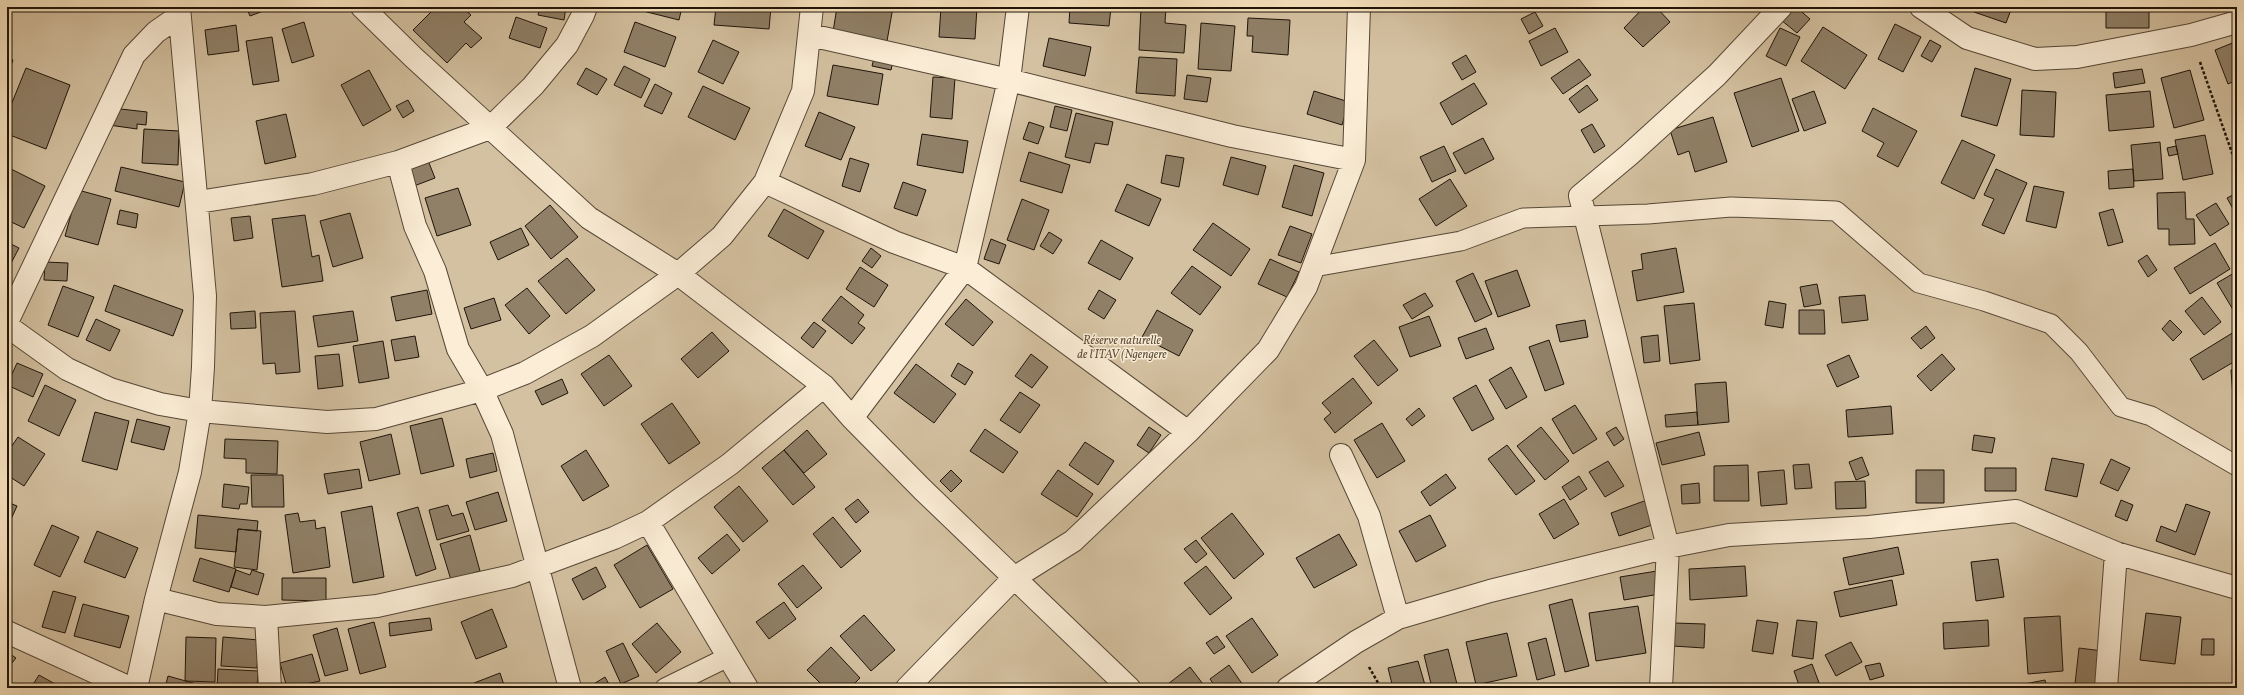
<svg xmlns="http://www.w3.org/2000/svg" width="2244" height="695" font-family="Vollkorn,serif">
<rect width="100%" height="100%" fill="#f9e4c0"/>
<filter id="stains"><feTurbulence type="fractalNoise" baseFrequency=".005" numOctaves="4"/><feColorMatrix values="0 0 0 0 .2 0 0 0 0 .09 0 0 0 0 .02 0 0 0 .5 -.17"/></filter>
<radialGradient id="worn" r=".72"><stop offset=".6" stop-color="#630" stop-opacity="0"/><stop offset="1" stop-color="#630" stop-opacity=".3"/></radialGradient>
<path fill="#d4c1a1" stroke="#796a55" d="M7 7H2237V688H7Z"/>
<path fill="#908068" stroke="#1e1409" d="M246 7H265L266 10 250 16Z
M436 7H462L471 15 464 22 482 38 471 48 466 43 447 63 413 30Z
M540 7H566L564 20 538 15Z
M627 7H682L679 20Z
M716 7H771L769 29 714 25Z
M837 7H893L887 41 833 32Z
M941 7H977L975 39 939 37Z
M1070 7H1111L1109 26 1069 23Z
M1141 7H1166L1165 23 1186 25 1184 53 1139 50Z
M1644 7H1656L1670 22 1643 47 1624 28Z
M1792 7H1796L1810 19 1797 33 1781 20Z
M1975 7H2012L2006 23 1974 12Z
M2106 7H2149V28H2106Z
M1535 12 1543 26 1529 34 1521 19Z
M516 17 547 28 540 48 509 38Z
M1248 18 1290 20 1288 55 1252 52 1253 36H1247Z
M304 22 314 56 292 63 282 29Z
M635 22 676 37 665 67 624 52Z
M1201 23 1235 26 1231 71 1198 69Z
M1895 24 1921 37 1903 72 1878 59Z
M236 25 239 51 208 55 205 30Z
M1823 27 1867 55 1845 89 1801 61Z
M1555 28 1568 52 1541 66 1529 41Z
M1780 28 1800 37 1786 66 1766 56Z
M272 37 279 81 253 85 246 41Z
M1049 38 1091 47 1085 76 1043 66Z
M713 40 739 52 723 84 698 72Z
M1930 40 1941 46 1932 62 1921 56Z
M2235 42 2237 80 2228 84 2215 50Z
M875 54 894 57 891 70 872 66Z
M1466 55 1476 72 1462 80 1452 63Z
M1139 57 1177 59 1175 96 1136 93Z
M7 58 13 60 7 76Z
M1579 59 1591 75 1563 94 1551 78Z
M833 65 883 74 878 105 827 96Z
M624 66 650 79 641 98 614 85Z
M26 68 70 85 46 149 7 134V115Z
M586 68 607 79 597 95 577 84Z
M1975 68 2011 79 1997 126 1961 116Z
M2142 69 2145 83 2115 88 2113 73Z
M369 70 391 110 363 126 341 85Z
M2190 70 2204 120 2174 128 2161 78Z
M1187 75 1211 78 1207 102 1184 99Z
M933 77 955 78 952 119 930 117Z
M1781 78 1799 131 1752 147 1734 93Z
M1474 83 1487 104 1452 125 1440 103Z
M655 84 672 93 662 114 644 106Z
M1587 85 1598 100 1579 113 1569 99Z
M703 86 750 108 735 140 688 117Z
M2022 90 2056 92 2054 137 2020 135Z
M1314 91 1349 102 1342 125 1307 114Z
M1814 91 1826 123 1804 131 1792 99Z
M2150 91 2154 127 2109 131 2106 95Z
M408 100 414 111 403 118 396 106Z
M1055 106 1072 110 1067 131 1050 127Z
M112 108 147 112 146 125 137 124V129L109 125Z
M1873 108 1917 131 1898 167 1877 156 1884 143 1862 131Z
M819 112 855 127 841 160 805 146Z
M1076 113 1113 122 1108 145 1095 143 1090 163 1065 157Z
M286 114 296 157 265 164 256 121Z
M1713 117 1727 162 1695 172 1689 151 1678 155 1670 130Z
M1029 122 1044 127 1038 144 1023 139Z
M1592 124 1605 146 1594 153 1581 130Z
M144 129 179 131 178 165 142 163Z
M922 134 968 141 963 173 917 165Z
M2205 135 2213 174 2183 180 2175 140Z
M1483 138 1494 159 1465 174 1453 153Z
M1962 140 1995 155 1974 199 1941 183Z
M2160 142 2163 179 2134 181 2131 145Z
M1444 146 1456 171 1432 182 1420 157Z
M2176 146 2178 154 2169 156 2167 148Z
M1029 152 1070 165 1062 193 1020 181Z
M1166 155 1184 158 1179 187 1161 183Z
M1231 157 1266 166 1258 195 1223 185Z
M427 158 435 178 414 186 406 167Z
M850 158 869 164 860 192 842 186Z
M1294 165 1324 173 1312 216 1282 207Z
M7 167 45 186 24 228 7 220Z
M121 167 185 182 179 207 115 191Z
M1996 169 2027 183 2004 234 1982 225 1994 199 1984 195Z
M2133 169 2134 187 2109 189 2108 171Z
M1450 179 1467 206 1436 226 1419 199Z
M903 182 926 190 917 216 894 208Z
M1127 184 1161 199 1149 226 1115 211Z
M2034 186 2064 192 2056 228 2026 221Z
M458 188 471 225 437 236 425 198Z
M78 190 111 199 98 245 65 236Z
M2185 192 2186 219H2194L2195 244 2169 245V229H2158L2157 193Z
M2237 193V216L2227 198Z
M1022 199 1049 210 1034 250 1007 240Z
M2216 203 2229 224 2210 236 2196 215Z
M550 205 578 237 551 259 525 226Z
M784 209 824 231 808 259 768 236Z
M2113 209 2123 242 2108 246 2099 213Z
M120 210 138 214 136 228 117 224Z
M350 213 363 258 333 267 320 221Z
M305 215 312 257 319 255 323 281 282 287 272 219Z
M250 216 253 238 234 241 231 218Z
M1213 223 1250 249 1231 276 1193 250Z
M1290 226 1312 234 1301 263 1278 255Z
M521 228 529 245 498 260 490 242Z
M1049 232 1062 240 1053 254 1040 246Z
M991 239 1006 245 999 264 984 259Z
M1101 240 1133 258 1120 280 1088 263Z
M7 242 19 248 7 271Z
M2215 243 2230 269 2190 294 2174 268Z
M871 248 881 256 872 268 862 261Z
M1676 248 1684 292 1637 301 1632 271 1643 269 1641 254Z
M2147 255 2157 270 2148 277 2138 261Z
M567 258 595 290 566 314 538 281Z
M1270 259 1299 272 1287 297 1258 284Z
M45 262 68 263 67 281 44 280Z
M1192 266 1221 287 1200 315 1171 293Z
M860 267 888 285 874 307 846 289Z
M1517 270 1530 306 1498 317 1485 281Z
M1473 273 1492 314 1475 322 1456 281Z
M2234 273 2237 279V311L2235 313 2217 283Z
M1817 284 1821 304 1804 307 1800 287Z
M114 285 183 310 173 336 105 311Z
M63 286 94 297 78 337 48 325Z
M527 288 550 316 529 334 505 305Z
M427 290 432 314 396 321 391 297Z
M1099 290 1116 300 1104 319 1088 309Z
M1425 293 1433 306 1412 319 1403 305Z
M1865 295 1868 320 1842 323 1839 297Z
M841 296 864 315 858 323 865 328 852 344 822 320Z
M2202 297 2221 322 2204 335 2185 311Z
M494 298 501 320 471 329 464 308Z
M966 299 993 322 973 346 945 324Z
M1769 301 1786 304 1783 328 1765 325Z
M1694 303 1700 360 1670 364 1664 306Z
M1157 310 1193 330 1179 356 1142 337Z
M1799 310H1824L1825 334H1799Z
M255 311 256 328 231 329 230 313Z
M295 311 300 372 276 374 275 363 263 364 260 313Z
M353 311 358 341 318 347 313 316Z
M1429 316 1441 346 1410 357 1399 327Z
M96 319 120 330 110 351 86 340Z
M1585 320 1588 337 1560 342 1556 325Z
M2170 320 2182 332 2173 341 2162 329Z
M814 322 826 331 813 348 801 338Z
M1926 326 1935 338 1921 349 1911 338Z
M1486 328 1494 349 1466 359 1458 338Z
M712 332 729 351 698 378 681 359Z
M2234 332 2237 337V360L2203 380 2190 359Z
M1658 335 1660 361 1644 363 1641 337Z
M415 336 419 357 395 361 391 340Z
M1374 340 1398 370 1378 386 1354 356Z
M1549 340 1564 384 1545 391 1529 347Z
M383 341 389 378 359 383 353 346Z
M339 354 343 386 318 389 315 356Z
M1031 354 1048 367 1032 388 1015 376Z
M1942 354 1955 369 1931 391 1917 376Z
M609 355 632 386 604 406 581 374Z
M1849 355 1859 377 1837 387 1827 365Z
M17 363 43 374 33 397 7 385Z
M958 363 973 372 965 385 951 376Z
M916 364 956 394 934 423 894 393Z
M1511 367 1527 397 1506 409 1489 380Z
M2237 369V396L2233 397 2231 370Z
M1353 378 1372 403 1335 433 1324 419 1331 413 1322 403Z
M562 379 568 393 542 405 535 391Z
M1726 382 1729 422 1698 425 1695 384Z
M45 385 76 400 59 436 28 421Z
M1476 385 1494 419 1472 431 1453 398Z
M1020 392 1040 405 1020 433 1000 420Z
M672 403 700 443 669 464 641 424Z
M1575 405 1597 439 1573 454 1552 419Z
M1891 406 1893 434 1848 437 1846 410Z
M1419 408 1425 416 1412 426 1406 419Z
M95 412 129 421 117 470 82 461Z
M1697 412 1698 425 1666 427 1665 415Z
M442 418 454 466 421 474 410 426Z
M137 419 170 427 164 450 131 442Z
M1382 423 1405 461 1377 478 1354 440Z
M1149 427 1161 435 1149 453 1137 445Z
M1541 427 1569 461 1545 480 1517 446Z
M1616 427 1624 439 1614 446 1606 433Z
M985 429 1018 452 1003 473 970 451Z
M807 430 827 454 804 473 784 450Z
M1699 432 1705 455 1662 465 1656 443Z
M391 434 400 474 369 481 360 442Z
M1974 435 1995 438 1992 453 1972 450Z
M18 437 45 454 24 486 7 475V453Z
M225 439 278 441 277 474 246 473V459L224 458Z
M1085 442 1114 461 1098 485 1069 465Z
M1507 445 1535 481 1516 495 1488 459Z
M586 450 609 486 583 501 561 466Z
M784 450 815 487 793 505 762 468Z
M493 453 497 471 470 478 466 459Z
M1862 457 1869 475 1856 480 1849 462Z
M2052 458 2084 464 2077 497 2045 490Z
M2111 459 2130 468 2118 491 2100 483Z
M1608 461 1624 486 1605 497 1589 472Z
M1809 464 1812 488 1795 489 1793 465Z
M1748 465 1749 501H1714V466Z
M1985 468H2016V491H1985Z
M359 469 362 488 328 494 324 474Z
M951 470 962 481 951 492 940 481Z
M1058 470 1093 494 1077 517 1041 494Z
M1784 470 1787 504 1761 506 1758 472Z
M1916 470H1944V503H1916Z
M1446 474 1456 488 1430 506 1421 492Z
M251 475H283L284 507H252Z
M1579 476 1587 489 1570 500 1562 487Z
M1865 481 1866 508 1836 509 1835 482Z
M1699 483 1700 503 1682 504 1681 485Z
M224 484 249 487 247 504H240L239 509 222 507Z
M739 486 768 521 743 542 714 507Z
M498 492 507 521 475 530 466 502Z
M858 499 869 512 856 523 845 509Z
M1564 499 1579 524 1554 539 1539 514Z
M1647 500 1655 524 1619 536 1611 513Z
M2121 500 2133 505 2127 521 2115 516Z
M7 502 17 506 7 528Z
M2186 504 2210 512 2195 555 2156 541 2161 526 2176 532Z
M448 505 452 516 463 513 469 531 437 540 429 510Z
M372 506 384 577 353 583 341 512Z
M418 507 436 569 416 576 397 513Z
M298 513 300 522 315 520 316 529 325 527 330 567 293 573 285 515Z
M1232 513 1264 554 1234 579 1201 538Z
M198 515 258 521 257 531 238 529 236 552 195 548Z
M1430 515 1446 546 1416 562 1399 531Z
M2235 515H2237V548H2233Z
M833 517 861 551 841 568 813 534Z
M52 525 79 537 60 577 34 565Z
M238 529 261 531 257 570 234 567Z
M97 531 138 548 125 578 84 562Z
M727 534 740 550 712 574 698 558Z
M1339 534 1357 565 1314 588 1296 558Z
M470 535 480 571 451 580 440 544Z
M1196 540 1207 554 1196 563 1184 549Z
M647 545 673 589 640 608 614 565Z
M1898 547 1904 574 1849 585 1843 558Z
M200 558 236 569 229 592 193 581Z
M1998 559 2004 597 1976 601 1971 562Z
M803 565 822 588 797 608 778 584Z
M1206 566 1232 598 1210 615 1184 583Z
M1745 566 1747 596 1690 600 1689 569Z
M596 567 606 587 583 600 572 579Z
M236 570 250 575 252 570 264 574 258 595 231 587Z
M1657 571 1660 594 1624 600 1620 577Z
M282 578H326V601L282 600Z
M1892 580 1897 605 1840 617 1834 592Z
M53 591 76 597 65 633 42 627Z
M1572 599 1589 666 1565 672 1549 605Z
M784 602 796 619 769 639 756 622Z
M83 604 129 616 120 648 74 636Z
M1638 606 1646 653 1596 661 1589 613Z
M492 609 507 647 476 659 461 622Z
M2146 613 2181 617 2175 664 2140 660Z
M864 615 895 650 871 671 840 636Z
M2060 616 2063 671 2028 674 2024 618Z
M430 618 432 630 390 636 389 623Z
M1252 618 1278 655 1252 673 1226 636Z
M1757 620 1778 623 1773 654 1752 651Z
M1797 620 1817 622 1813 659 1792 656Z
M1988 620 1989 646 1944 649 1943 623Z
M374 622 386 667 360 674 348 629Z
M657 623 681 652 656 673 632 644Z
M1674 623 1705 624 1704 648 1673 646Z
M337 628 348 670 325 676 313 635Z
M1507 633 1517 676 1476 685 1466 642Z
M1217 636 1225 647 1214 654 1206 643Z
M186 637 216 638 215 682 185 681Z
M223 637 259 640 257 668 221 666Z
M1546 638 1555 675 1537 680 1528 643Z
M2202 639H2214V655H2201Z
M1851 642 1862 662 1836 676 1825 655Z
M623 643 639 676 621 684 606 651Z
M831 647 860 678 850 688H825L807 670Z
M2079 648 2103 651 2099 687 2075 684Z
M1448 649 1458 688H1432L1424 655Z
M7 652 16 658 7 669Z
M312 654 320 681 287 688 280 663Z
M1418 661 1425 685 1414 688H1393L1388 668Z
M1880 663 1884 676 1870 680 1865 666Z
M1812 664 1821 688H1800L1794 671Z
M1229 665 1245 688H1216L1210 679Z
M1190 667 1206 688H1165L1164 687Z
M218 669 258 671 257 688H217Z
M500 673 505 688H476L474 683Z
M39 675 57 685 56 688H36L32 686Z
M168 676 200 685H212V688H165Z
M605 677 611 688H594L592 685Z
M2045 680 2047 688H2014V686Z
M73 684 79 688H71Z
M694 684 696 688H687Z"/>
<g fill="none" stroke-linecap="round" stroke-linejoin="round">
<g stroke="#554837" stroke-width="21">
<path id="service" d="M1314 267 1461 241 1523 218 1648 214 1731 207 1836 211 1919 283 1984 301 2051 324 2079 352 2121 407 2151 416 2237 466
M665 688 728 657"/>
</g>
<g stroke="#554837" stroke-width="24">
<path id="minor" d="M362 7 413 57 589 218 678 274 824 386 852 418 923 490 1129 688
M1921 7 1967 38 2035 59 2077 57 2191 35 2237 22
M810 35 1009 80 1232 136 1354 160
M398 162 415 226 435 271 458 349 482 390 502 434 570 688
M765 182 894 242 965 268 1188 432
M198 202 313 184 398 162 490 128 533 86 567 45 583 15 586 7
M7 322 134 55 156 32 179 16
M7 326 67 369 110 389 160 404 200 411 327 422 376 419 482 390 525 373 592 336 678 274 722 236 765 182 803 91 812 7
M852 418 965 268 1009 80 1018 7
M1341 455 1369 516 1398 618
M648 522 747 688
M156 599 217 614 266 617 377 606 512 576 614 538 648 522 730 464 824 386
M266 617 270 688
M7 632 130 688
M136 688 156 599 190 472 200 411 203 367 205 296 179 7
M907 688 1014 578 1073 541 1188 432 1268 350 1306 287 1354 160 1359 7
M1288 688 1356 642 1398 618 1490 591 1668 547 1729 535 1869 527 2016 511 2116 553 2237 588
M1661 688 1668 547 1580 196 1629 155 1717 75 1781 7
M2106 688 2116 553"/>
</g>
<path stroke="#1e1409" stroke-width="2.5" stroke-dasharray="3 2" stroke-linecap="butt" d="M2200 62 2237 167
M1369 667 1381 688"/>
<use href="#service" stroke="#fbedd6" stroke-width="19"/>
<use href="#minor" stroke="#fbedd6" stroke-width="22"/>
</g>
<g text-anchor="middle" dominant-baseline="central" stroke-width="3" stroke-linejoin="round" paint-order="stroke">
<g font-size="12" font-style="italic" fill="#5e513e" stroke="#fbedd6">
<text x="1122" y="341">Réserve naturelle<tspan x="1122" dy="14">de l'ITAV (Ngengere</tspan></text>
</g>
</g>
<rect width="2244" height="695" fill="none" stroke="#f9e4c0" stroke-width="24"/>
<rect x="8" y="8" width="2228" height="679" fill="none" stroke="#1e1409" stroke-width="2"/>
<rect x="12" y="12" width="2220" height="671" fill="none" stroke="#1e1409"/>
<rect width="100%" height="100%" filter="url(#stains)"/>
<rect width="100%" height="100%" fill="url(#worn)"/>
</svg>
